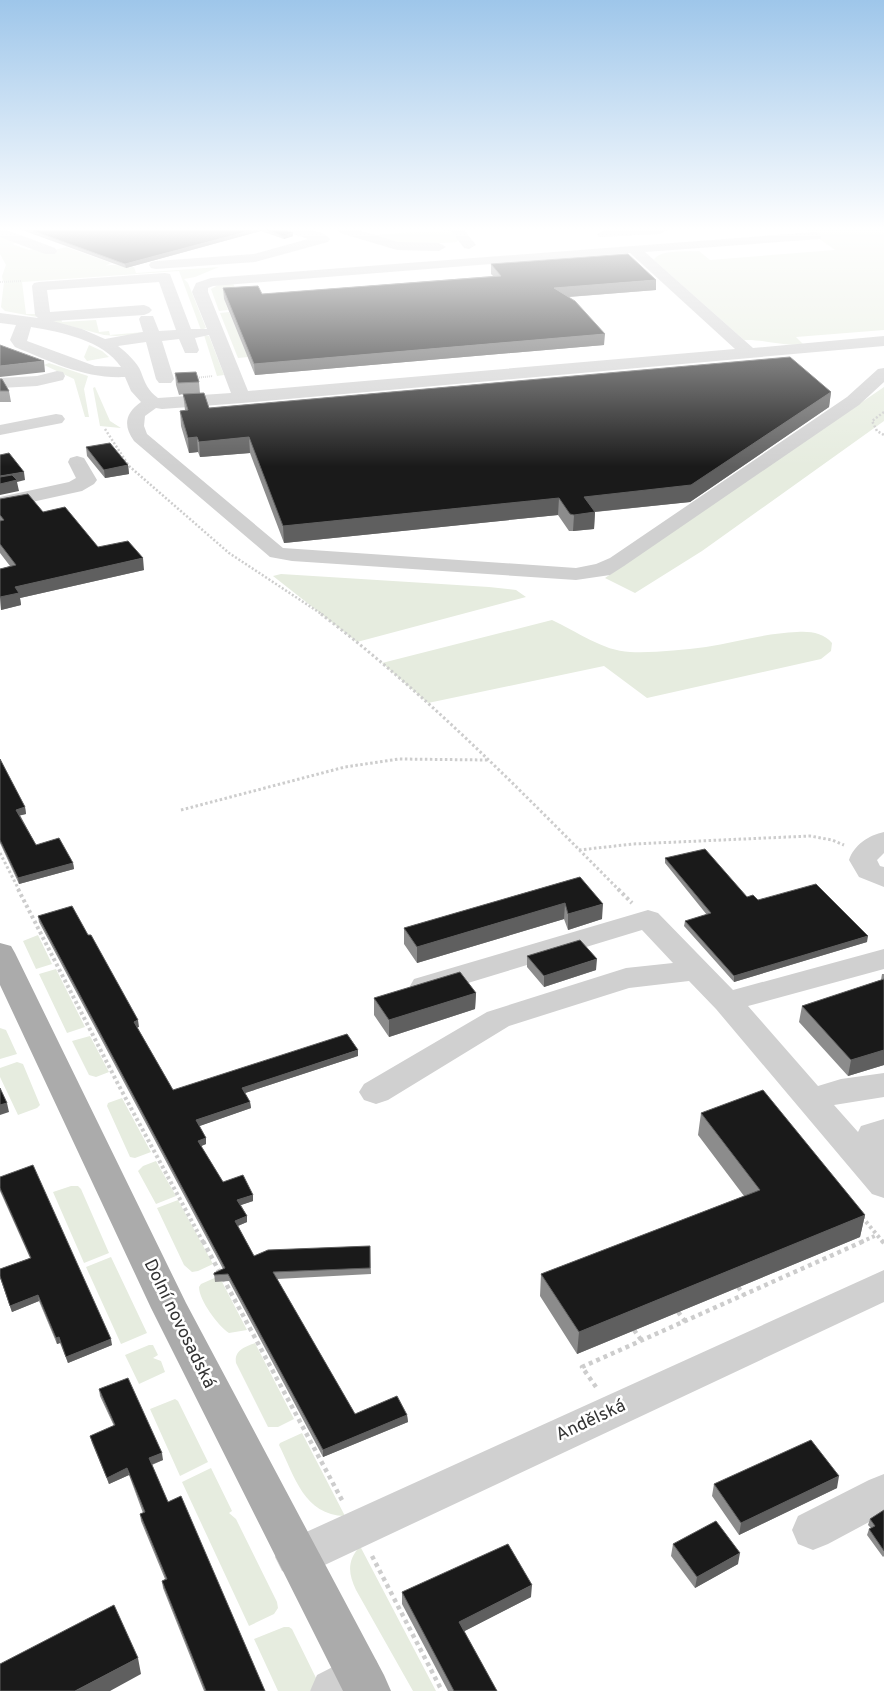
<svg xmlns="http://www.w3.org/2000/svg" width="884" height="1691" font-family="Overpass,sans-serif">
<rect width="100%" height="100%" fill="#fff"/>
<path fill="#e6ecdf" d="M450 230 458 240 457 242 409 245 375 236 383 234Z
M807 230H884V330L796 337 803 344C783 347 764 339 744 340L654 260C659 249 687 252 699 251L710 260 835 250Z
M0 234 19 242 12 244 29 250 37 248 47 252 66 247 111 263 105 266C117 263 122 268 134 267L136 273 219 267 195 277 184 279 188 283 206 328 201 330 179 271 22 282 26 314H37V317L5 311 1 307 4 282H5L3 281 2 276 6 265 0 254Z
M233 283 239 298 224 299 228 310 219 311 211 289 218 285Z
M229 312 248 357 238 358 220 313Z
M61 318 62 322 96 320 99 332 109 331 110 335 144 332V334L116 336 104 335 47 320Z
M204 335 209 336 224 375 217 376Z
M89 345 102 351 109 357 87 361 84 357Z
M49 363 88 376 84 389 89 417H85L74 379 44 365Z
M95 387 110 421 121 428 100 426 93 388Z
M884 387V421L702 551 635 593 605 578Z
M281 574 489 587 516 590 526 597 357 642 273 576Z
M552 620C576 631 603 651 630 652 655 653 681 650 706 647 736 642 767 633 797 632 810 631 824 633 832 643L831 651 821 659 647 698 604 666 428 703 382 663Z
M38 935 52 964 36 969 23 941Z
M56 969 85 1027 67 1033 39 974Z
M0 1028 6 1030 17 1054 0 1059Z
M90 1036 109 1072 96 1077 89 1075 72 1041Z
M17 1062 23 1064 40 1105 37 1108 18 1115 0 1077V1068Z
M122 1098 151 1152 135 1158 130 1157 107 1106 108 1103Z
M156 1161 176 1196 156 1204 138 1171 143 1166Z
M71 1186H78L81 1189 109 1253 84 1263 53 1192Z
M178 1200 213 1264 198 1271 192 1272 184 1265 157 1208Z
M111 1257 147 1333 121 1344 86 1267Z
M219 1276 247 1330 229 1333C218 1326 199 1300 199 1287L201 1284Z
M255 1343 294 1419 278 1427H268L236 1363C234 1350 245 1347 255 1343Z
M149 1345H153L158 1355 153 1358 161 1361 165 1372 139 1384 125 1355Z
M175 1399 178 1401 208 1462 180 1476 150 1409Z
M302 1433 345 1516C304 1515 295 1477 279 1445L280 1443Z
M211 1468 232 1511 229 1513 236 1519 277 1602 278 1608 274 1614 249 1626 182 1482Z
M360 1546 436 1691H413L356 1590C348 1573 347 1561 360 1546Z
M284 1627H289L292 1629 317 1680 310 1691H278L254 1639Z"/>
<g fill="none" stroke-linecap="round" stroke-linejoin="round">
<path stroke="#cdcdcd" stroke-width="2" stroke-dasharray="1 1" stroke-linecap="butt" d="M0 282 22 281
M195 378 213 376"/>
<path stroke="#cdcdcd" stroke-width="2.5" stroke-dasharray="2 2" stroke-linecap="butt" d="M884 412 872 421 877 431 884 435
M105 429 129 466 229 553 323 615"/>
<path stroke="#cdcdcd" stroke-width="3" stroke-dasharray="2.5 2.5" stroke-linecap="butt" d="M321 614C429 696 524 794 619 890
M181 810 345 767 399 759 488 760
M579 850 633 844 810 836 832 840 844 845
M0 853 19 890"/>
<path stroke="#cdcdcd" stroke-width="4" stroke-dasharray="3 3" stroke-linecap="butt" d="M18 889 118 1084 203 1242
M618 889 632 903
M862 1217 883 1242
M861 1242 877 1235"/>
<path stroke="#cdcdcd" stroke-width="4.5" stroke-dasharray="4 4" stroke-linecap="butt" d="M203 1241 220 1273
M882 1241 884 1243
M223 1278 343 1502
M738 1287 744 1295
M678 1312 685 1321
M634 1330 642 1341
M596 1387 582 1367 864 1241
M372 1556 442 1691"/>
<path fill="#d0d0d0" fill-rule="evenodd" d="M0 230H7L55 248 57 251 55 254H45L0 237Z
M287 230C300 230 321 228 330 239L328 242 255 262 156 269 151 268 149 265 151 262 156 261 254 254 308 239 289 233Z
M338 230H359L398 242 439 243 446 247 439 251 397 250 340 233Z
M450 230H464L476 245 469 249 464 248Z
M604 230H667L660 234 599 237 597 234Z
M815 232 822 236 820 239 645 252 753 348 884 336V346L242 403 162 409 156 408 145 416 144 426 147 434 283 548 576 568 596 564 610 558 847 397 878 369 884 368V382L859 405 624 566 610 575 576 580 292 561 270 557 134 441C123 426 125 413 141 402L131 391 125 377C85 379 52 362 15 347L10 340 16 325 0 323V313L38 318 35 315 32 286 34 283 39 282 165 273 170 274 191 329H207L192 292 196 283 211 278ZM630 253 735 349 248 391 208 292V288L213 286ZM159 282 176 330 159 331 153 316H141L139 319 143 332 105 339 82 329 53 321 144 315 149 313 152 310 149 307 144 305 50 312 47 290ZM31 327C61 332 103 340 121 367L95 366 27 341ZM209 335 231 393 158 398C148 391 145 383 141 372 138 363 126 352 118 346L146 342 156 379 159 383H171L174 379 162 341 179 339 185 353H197L199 350 195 338Z
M57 371 63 372 65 376 63 380 37 386 0 388V378L37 376Z
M56 414 62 415 65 419 62 423 0 435V425Z
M77 456 84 458 97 480 94 484 82 491 0 509V497L69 482 76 478 68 462 70 458Z
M884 832V853L877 860 880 866 884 867V887L859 877 849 860C854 845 869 835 884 832Z
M648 910 658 913 733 990 884 949V969L748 1006 818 1086 841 1079 884 1073V1097L834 1105 858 1132 861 1126 884 1119V1198L872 1194 716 1009 689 981 629 988 509 1026 388 1100 376 1104 364 1100 359 1092 364 1084 487 1012 626 968 673 963 642 930 425 996 414 993 410 986 414 979Z
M884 1270V1302L312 1571 297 1577 282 1571 275 1557 282 1543Z
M884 1474V1514L828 1544 813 1550 798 1544 792 1530 798 1516 869 1480Z
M360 1653 376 1660 383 1676 377 1691H310L317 1675Z"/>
<path fill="#ababab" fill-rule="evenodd" d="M0 943 11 946 15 953 186 1303 384 1675 391 1691H343L151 1308 0 985Z"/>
</g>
<path fill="#8c8c8c" d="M22 230H287L293 236 284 239 261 231 126 268Z
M491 264 656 290 569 297 604 345 255 375 224 299 223 288 262 294 493 276 491 274Z
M175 373 199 382 200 393 209 408 831 392 829 407 690 502 595 512 594 529 573 531H569L558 515 284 543 250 453 200 457 198 452 189 453 181 426 180 411 185 410 183 394 179 395 176 385Z
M0 379 9 391 11 402H0Z
M86 447 128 465 129 474 105 478 87 456Z
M0 499 43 512 98 547 144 570 20 598 21 605 1 610 0 569 10 566 0 553Z
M0 759 25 807 26 814 20 815 36 845 73 863 74 869 19 884 0 843Z
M665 858 747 897 758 900 867 942 734 982 684 926 685 921 707 915 665 863Z
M580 877 602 919 568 930 564 919 417 963 404 944V928Z
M38 916 139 1027H137L173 1090 358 1056 245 1093 250 1102 251 1108 199 1126 206 1138V1144L201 1146 223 1182 253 1201 241 1205 247 1216V1222L238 1226 254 1256 370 1246 371 1274 277 1279 355 1414 407 1415 408 1422 323 1457 229 1281 215 1282 214 1273 223 1269 39 922Z
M527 956 596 970 544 987 527 967Z
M882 974H884V1065L848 1076 799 1022 802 1006 881 980Z
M476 993 475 1009 389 1037 374 1015V998Z
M701 1113 865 1215 860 1237 577 1354 540 1296 541 1274 744 1196 698 1135Z
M0 1177 112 1345 68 1363 60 1343 57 1344 39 1301 12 1312 0 1278V1269L30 1258 0 1191Z
M99 1389 163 1460 152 1465 168 1502 265 1691H204L163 1588 162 1581 165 1579 141 1521 140 1514 143 1513 129 1475 109 1484 92 1443 90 1436 114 1426 100 1396Z
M714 1484 837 1488 739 1535 712 1496Z
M884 1510V1556L883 1557 867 1535 869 1529 871 1528 868 1525 870 1519Z
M673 1544 738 1564 695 1588 671 1556Z
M402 1592 531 1597 464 1631 497 1691H448L402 1604Z"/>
<path fill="#5f5f5f" d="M253 230H261V231L126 268 125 264Z
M293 233V236L284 239 283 236Z
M656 280V290L554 298V288Z
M605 334 604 345 255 375 254 364Z
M44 361 45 372 0 377V366Z
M831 392 829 407 690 502 583 513 584 497Z
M197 437 198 452 189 453 188 438Z
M249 437 250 453 200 457 199 442Z
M128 465 129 474 105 478 104 470Z
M24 472 25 480 17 482 19 491 0 495V476Z
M559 498 558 515 284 543 283 526Z
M595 512 594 529 573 531 574 515Z
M143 558 144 570 20 598 21 605 1 610 0 597 15 587Z
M25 807 26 814 18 816 16 810Z
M73 863 74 869 19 884 18 878Z
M565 903 564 919 417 963V947Z
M603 904 602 919 568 930V914Z
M868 936 867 942 734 982V976Z
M597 959 596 970 544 987V976Z
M476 993 475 1009 389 1037V1020Z
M138 1020 139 1027 135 1028 134 1022Z
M358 1050V1056L242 1094V1088Z
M884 1050V1065L848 1076 851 1060Z
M250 1102 251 1108 197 1127 196 1120Z
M7 1103 9 1112 0 1115V1105Z
M206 1138V1144L199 1147 198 1141Z
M253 1195V1201L238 1206 237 1200Z
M865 1215 860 1237 577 1354 579 1332Z
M247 1216V1222L235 1227V1221Z
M38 1295 39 1301 12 1312 10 1306Z
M59 1337 60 1343 57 1344 56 1338Z
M111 1339 112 1345 68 1363 66 1357Z
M407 1415 408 1422 323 1457V1450Z
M162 1453 163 1460 150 1465 149 1458Z
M127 1468 129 1475 109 1484 107 1478Z
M839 1476 837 1488 739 1535 741 1523Z
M740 1553 738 1564 695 1588 697 1577Z
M532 1585 531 1597 459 1634V1622Z
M138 1658 141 1674 110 1691H75Z"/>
<path fill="#1a1a1a" stroke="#5f5f5f" d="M31 230H253L125 264Z
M267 230H287L293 233 283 236Z
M628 254 656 280 554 288 575 301 605 334 254 364 223 288 258 286 262 294 501 276 491 264Z
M0 345 44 361 0 366Z
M790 357 831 392 691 485 584 497 595 512 574 515 570 514 559 498 283 526 249 437 199 442 197 437 188 438 180 411 188 410 183 394 204 393 209 408Z
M196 372 199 382 178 383 175 373Z
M0 379H2L9 391H0Z
M110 443 128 465 104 470 86 447Z
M9 453 24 472 0 476V455Z
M12 475 17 480 0 484V477Z
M28 494 43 512 65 507 98 547 128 541 143 558 15 587 19 593 0 597V569L16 565 0 544V521L4 520 0 515V499Z
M0 759 25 807 16 810 36 845 59 838 73 863 18 878 0 840Z
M705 849 747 897 753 895 758 900 816 884 868 936 734 976 685 921 711 913 665 858Z
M580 877 603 904 568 914 565 903 417 947 404 928Z
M72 906 88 935H91L138 1020 134 1022 173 1090 347 1034 358 1050 242 1088 250 1102 196 1120 206 1138 198 1141 223 1182 243 1175 253 1195 237 1200 247 1216 235 1221 254 1256 268 1250 370 1246V1268L273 1272 355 1414 397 1396 407 1415 323 1450 228 1274 214 1275V1273L225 1268 38 916Z
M580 940 597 959 544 976 527 956Z
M460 972 476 993 389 1020 374 998Z
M884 979V1050L851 1060 802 1006Z
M0 1088 7 1103 0 1105Z
M763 1090 865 1215 579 1332 541 1274 760 1190 701 1113Z
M33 1165 111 1339 66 1357 59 1337 56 1338 38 1295 10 1306 0 1276V1269L31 1258 0 1188V1177Z
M128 1378 162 1453 149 1458 168 1502 181 1496 265 1691H206L162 1581 167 1579 140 1514 145 1512 127 1468 107 1478 90 1436 115 1425 99 1389Z
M811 1440 839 1476 741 1523 714 1484Z
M884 1510V1551L869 1529 875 1526 870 1519Z
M716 1521 740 1553 697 1577 673 1544Z
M508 1544 532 1585 459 1622 497 1691H454L402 1592Z
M114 1605 138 1658 75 1691H0V1664Z"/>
<linearGradient id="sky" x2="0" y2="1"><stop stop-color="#9ec6ea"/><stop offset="0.49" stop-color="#fff"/><stop offset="1" stop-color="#fff" stop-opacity="0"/></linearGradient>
<rect width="884" height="467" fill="url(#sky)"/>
<g text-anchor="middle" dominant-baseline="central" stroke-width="5" stroke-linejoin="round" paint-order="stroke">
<g font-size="18" fill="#333" stroke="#fff">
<text transform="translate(179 1324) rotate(64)">Dolní novosadská</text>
<text transform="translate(591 1421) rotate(-25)">Andělská</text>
</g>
</g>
</svg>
